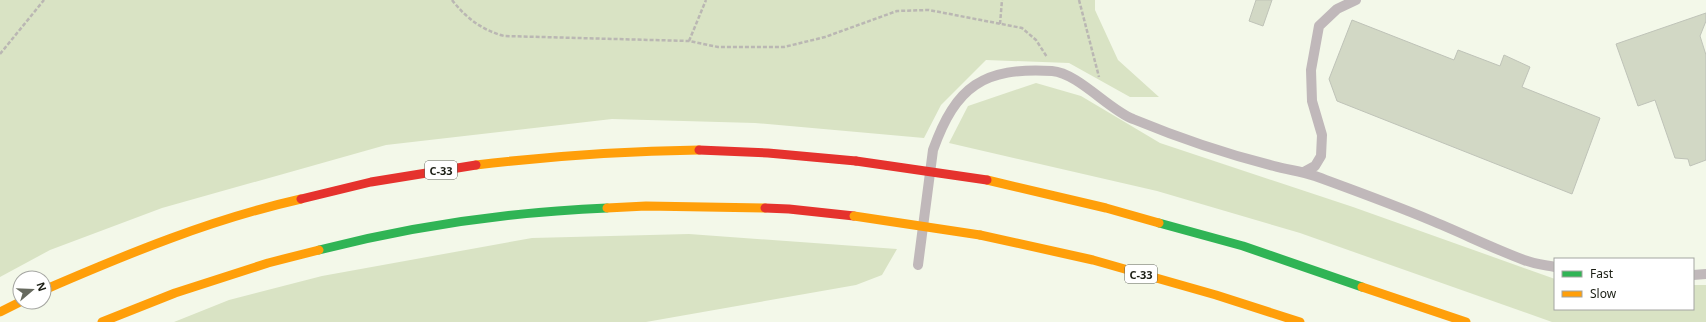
<svg xmlns="http://www.w3.org/2000/svg" width="1706" height="322" font-family="'Noto Sans',sans-serif">
<rect width="100%" height="100%" fill="#f3f8e9"/>
<path fill="#d9e3c4" d="M0 0H1095V10L1118 60 1159 97H1130L1069 63 986 60 941 105 924 138 755 123 612 119 386 145 162 208 50 250 0 277Z
M1036 83 1081 96 1160 143 1353 207 1555 279V309H1693V285H1706V322H1552L1300 233 1157 191 949 143 968 106Z
M689 234 897 249 882 275 856 285 646 322H174L229 300 322 276 532 238Z"/>
<path fill="#d2d8c5" stroke="#bfc3b8" d="M1256 0H1272L1263 26 1249 21Z
M1706 13V21L1700 36 1706 55V160L1690 166 1688 159 1675 158 1655 100 1638 106 1616 44Z
M1352 20 1454 60 1458 50 1500 66 1504 55 1530 67 1522 87 1600 118 1572 194 1337 101 1329 79Z"/>
<g fill="none" stroke-linecap="round" stroke-linejoin="round">
<path stroke="#bab7b3" stroke-width="2.5" stroke-dasharray="4 2" stroke-linecap="butt" d="M452 0C466 18 482 30 504 36L689 41 718 47H784L825 37 897 11 929 10 1022 28 1036 40 1047 57
M1079 0 1099 77
M1000 24 1002 0
M689 41 706 0
M0 54 44 0"/>
<path stroke="#c0b8ba" stroke-width="10" d="M1304 172 1315 166 1321 156 1322 135 1312 101 1311 70 1319 26 1337 9 1356 0
M918 265 933 150C956 86 983 67 1052 71 1078 73 1109 110 1133 119 1179 138 1226 154 1274 166 1288 170 1301 171 1315 176 1353 190 1392 204 1430 220 1462 233 1492 248 1524 260 1534 264 1545 265 1555 267
M1693 275 1706 274"/>
<path stroke="#30b455" stroke-width="9" d="M1159 223 1243 246 1362 287
M319 250C413 226 510 212 607 208"/>
<path stroke="#ff9f0a" stroke-width="9" d="M476 165C551 156 624 151 699 150
M987 180 1106 208 1159 223
M607 208 646 206 765 208
M980 235 1093 260 1216 295 1300 322
M1362 287 1466 322
M44 290C127 254 212 219 301 199
M0 312 20 302
M102 322 175 293 268 263 319 250"/>
<path stroke="#e5322d" stroke-width="9" d="M699 150 768 153 856 161
M301 199 371 182 476 165
M765 208 789 209 854 216"/>
<path stroke="#ff9f0a" stroke-width="9" d="M854 216 980 235"/>
<path stroke="#e5322d" stroke-width="9" d="M856 161 987 180"/>
</g>
<g text-anchor="middle" dominant-baseline="central" stroke-width="4" stroke-linejoin="round" paint-order="stroke">
<g fill="#fff" stroke="#5f625a" stroke-width="1">
<rect x="425" y="161" width="32" height="18" rx="3"/>
<rect x="1125" y="265" width="32" height="18" rx="3"/>
</g>
<g font-size="11" font-weight="bold" fill="#1b1e14">
<text x="441" y="170">C-33</text>
<text x="1141" y="274">C-33</text>
</g>
</g>
<rect x="1554" y="258" width="140" height="52" fill="#ffffff" stroke="#a4a5a1"/>
<rect x="1562" y="271" width="20" height="6" fill="#30b455" stroke="#a4a5a1"/>
<text x="1590" y="278" font-size="12" fill="#1b1e14">Fast</text>
<rect x="1562" y="291" width="20" height="6" fill="#ff9f0a" stroke="#a4a5a1"/>
<text x="1590" y="298" font-size="12" fill="#1b1e14">Slow</text>
<g transform="translate(32 290) rotate(71)"><circle r="19" fill="#ffffff" stroke="#a4a5a1"/>
<path d="M0-3L7 15L0 10L-7 15Z" fill="#676a5f"/>
<text y="-6" font-size="11" font-weight="bold" text-anchor="middle" fill="#1b1e14">N</text>
</g>
</svg>
